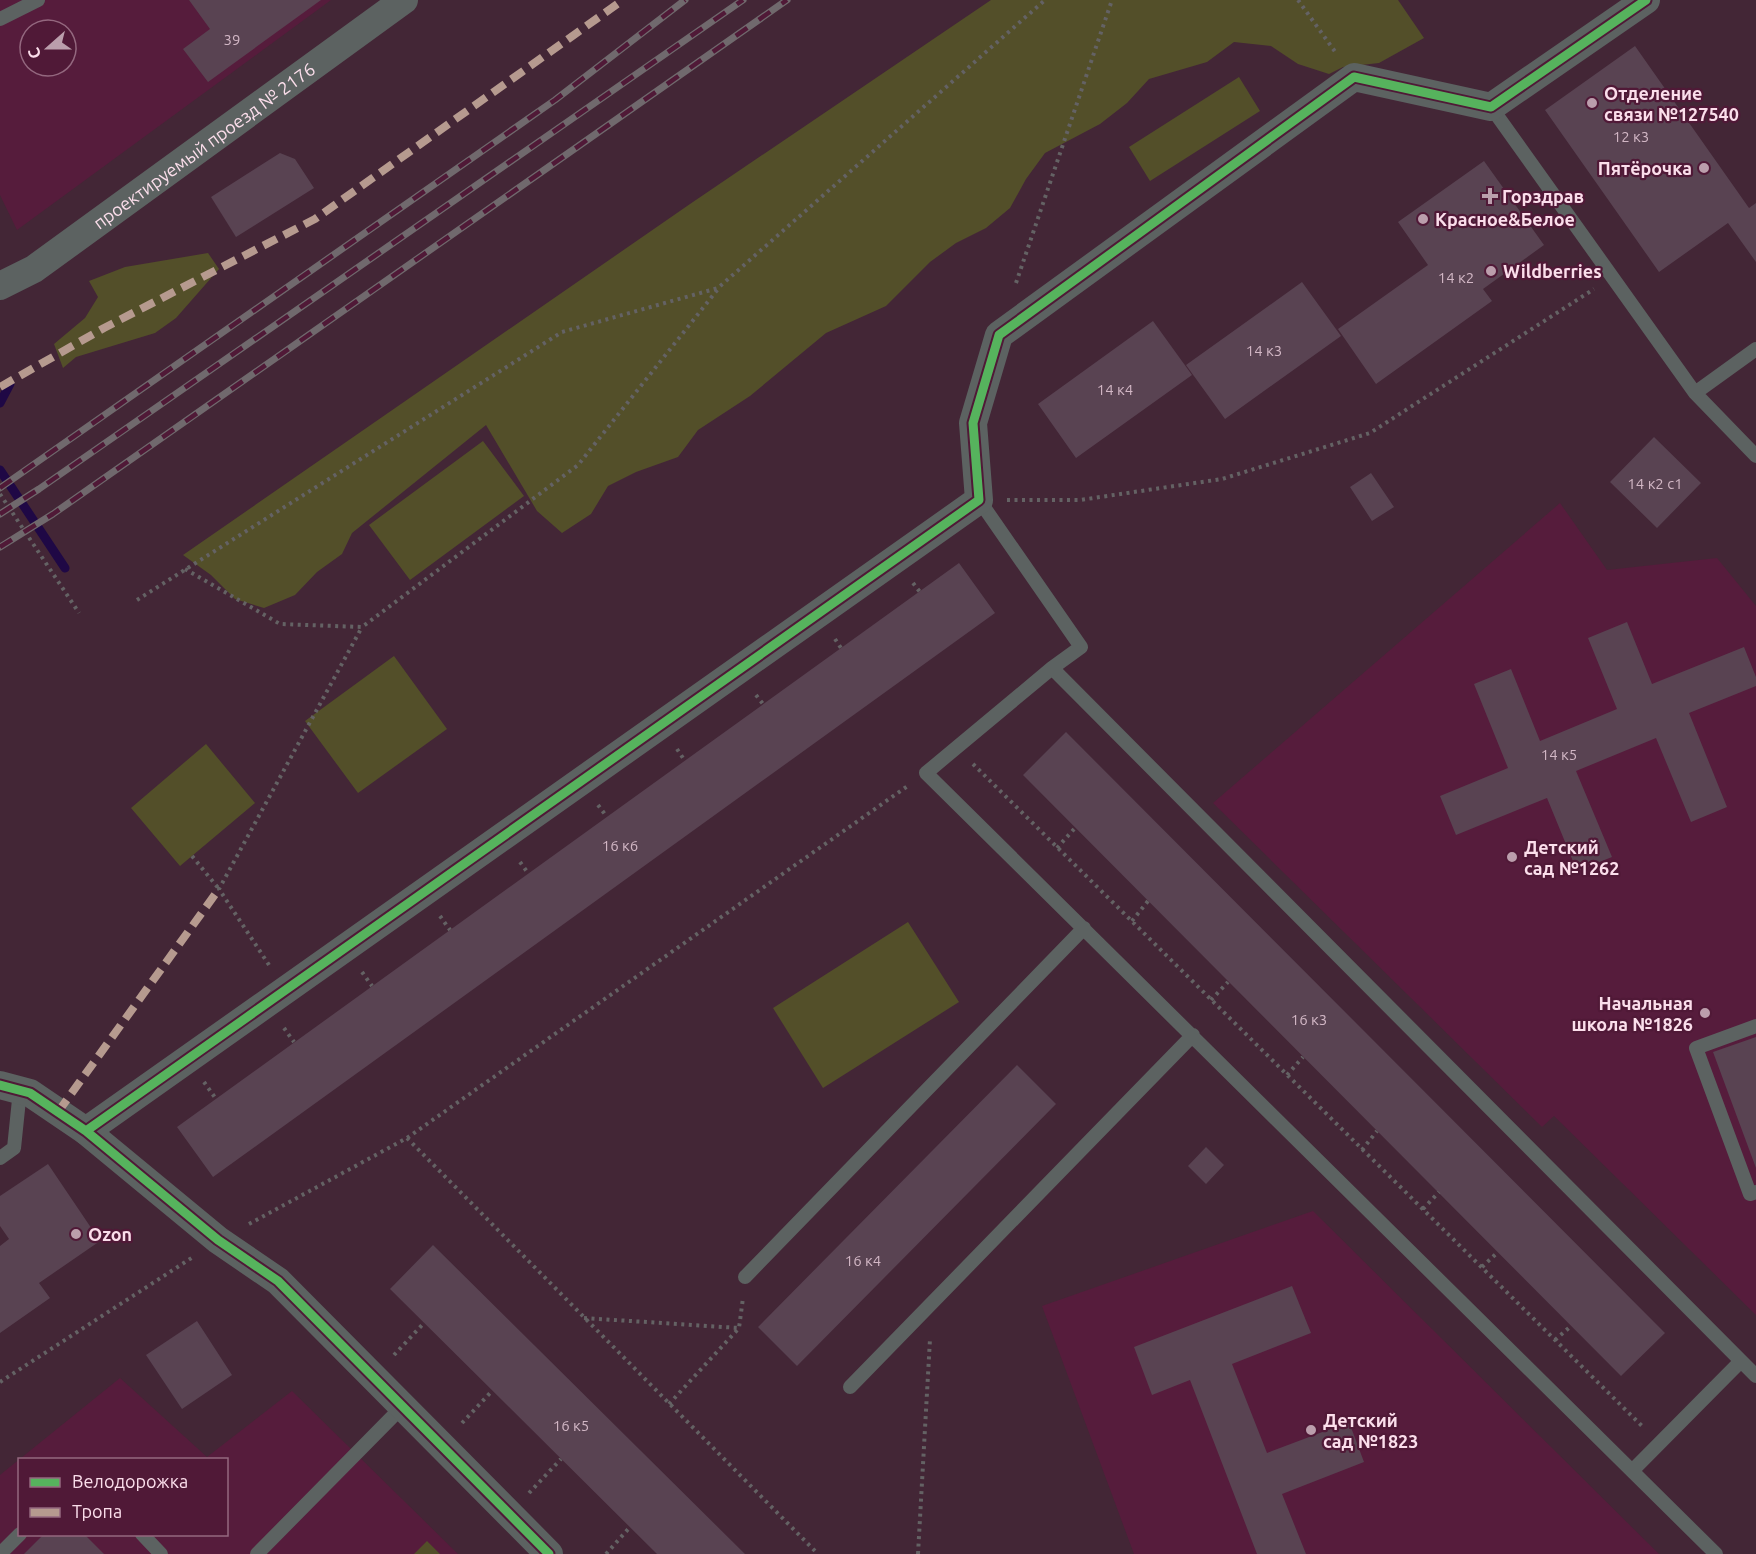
<svg xmlns="http://www.w3.org/2000/svg" width="1756" height="1554" font-family="Ubuntu,sans-serif">
<rect width="100%" height="100%" fill="#432636"/>
<path fill="#561c3c" fill-rule="evenodd" d="M0 0H331L17 230 0 195ZM30 30H66V66H30Z
M1560 503 1607 570 1717 558 1756 606V1315L1554 1116 1542 1127 1213 803Z
M1313 1211 1659 1554H1134L1042 1306Z
M120 1378 207 1457 292 1391 458 1554H0V1475ZM20 1460H226V1534H20Z"/>
<path fill="#534f29" d="M991 0H1398L1424 38 1379 63 1343 67 1329 74 1298 64 1271 46 1234 42 1207 62 1149 79 1127 103 1100 124 1045 153 1026 179 1010 208 986 228 956 243 930 262 886 306 826 333 750 396 698 430 678 457 636 472 608 486 591 514 562 533 537 511 486 425 352 533 342 554 317 572 295 595 264 608 235 599 211 575 183 555 690 204Z
M1239 77 1260 111 1150 181 1129 147Z
M208 253 219 269 176 318 155 333 76 357 63 368 54 344 85 318 98 297 89 281 125 267Z
M483 441 524 496 410 580 369 525Z
M394 656 447 729 358 793 305 721Z
M206 744 255 803 180 866 131 808Z
M908 922 959 1002 823 1088 773 1008Z
M427 1541 440 1554H414Z"/>
<g fill="none" stroke-linecap="round" stroke-linejoin="round">
<path stroke="#1f0845" stroke-width="9" d="M0 403 10 384
M0 470 65 568"/>
</g>
<path fill="#594352" d="M189 0H321L208 82 183 49 210 29Z
M1635 46 1749 208 1756 203V262L1728 223 1659 272 1545 110Z
M280 153 295 159 314 188 236 237 211 197Z
M1484 161 1544 245 1483 289 1492 301 1376 384 1338 329 1428 265 1398 222Z
M1302 282 1341 336 1225 419 1186 365Z
M1153 321 1192 375 1076 458 1038 404Z
M1654 437 1701 483 1657 528 1610 482Z
M1371 473 1394 507 1372 521 1350 487Z
M959 563 995 613 213 1177 177 1127Z
M1627 622 1652 684 1744 647 1756 677V686L1689 713 1727 807 1691 822 1656 738 1576 771 1612 857 1577 871 1547 798 1456 835 1440 796 1508 768 1474 684 1511 669 1540 741 1617 709 1588 638Z
M1066 732 1665 1333 1621 1376 1023 775Z
M1756 1037V1168L1713 1052Z
M1017 1065 1056 1104 797 1366 758 1327Z
M1206 1147 1224 1165 1206 1184 1188 1166Z
M48 1164 100 1241 39 1283 50 1298 0 1333V1246L9 1239 0 1226V1196Z
M433 1245 745 1554H657L390 1289Z
M1292 1286 1311 1333 1232 1364 1267 1453 1349 1422 1364 1462 1282 1494 1306 1554H1257L1190 1380 1152 1395 1134 1347Z
M197 1321 232 1375 182 1409 146 1355Z
M44 1534H84L104 1554H24Z"/>
<g fill="none" stroke-linecap="round" stroke-linejoin="round">
<path stroke="#646264" stroke-width="4" stroke-dasharray="3 4.5" stroke-linecap="butt" d="M1298 0 1336 53
M1016 283 1112 0
M0 494 79 613
M1007 500H1080L1222 479 1370 433 1594 289
M185 569 280 624 362 627 578 465 718 289
M913 583 920 592
M137 600 562 332 718 288 1045 0
M835 639 841 648
M756 695 763 704
M677 749 685 761
M973 764 1644 1428
M598 805 607 817
M1057 848 1075 828
M192 856 219 889
M520 862 528 873
M440 916 450 930
M1132 921 1148 901
M269 965 219 889 362 627
M362 972 372 986
M1211 1000 1228 982
M284 1028 294 1042
M1287 1075 1303 1057
M204 1082 216 1099
M407 1138 818 1554
M1362 1150 1377 1131
M1423 1209 1439 1192
M249 1224 407 1138 909 785
M1482 1267 1498 1252
M584 1318 739 1328
M1555 1340 1571 1326
M394 1355 424 1323
M0 1382 193 1257
M669 1404 739 1328 743 1298
M462 1423 492 1391
M529 1493 561 1459
M606 1554 630 1527
M918 1554 930 1339"/>
<path stroke="#5c6261" stroke-width="14" d="M0 19 38 0
M1491 107 1695 393 1756 456
M1695 393 1756 349
M979 500 1081 647 1052 668 926 773 1716 1554
M1052 668 1756 1376
M1756 1026 1696 1048 1750 1194 1756 1192
M0 1158 14 1148 20 1090
M745 1277 1084 928
M850 1387 1193 1035
M1632 1471 1741 1361
M142 1534 161 1554
M0 1554 20 1534
M257 1554 402 1407"/>
<g stroke="#5c6261" stroke-width="28">
<path id="s1" d="M0 286 34 269 404 0"/>
<path d="M0 1085 30 1093 86 1131 218 1240 278 1281 549 1554"/>
<path d="M86 1131 979 500 973 423 999 335 1354 77 1491 107 1646 0"/>
</g>
<g stroke="#70696d" stroke-width="7">
<path id="rail" d="M0 488 555 100 685 0
M0 514 39 489 743 0
M0 547 53 514 787 0"/>
</g>
<use href="#rail" stroke="#501937" stroke-width="4.5" stroke-dasharray="14" stroke-linecap="butt"/>
<path stroke="#b69a8f" stroke-width="8" stroke-dasharray="15 8" stroke-linecap="butt" d="M0 387 104 328 315 219 623 0
M58 1112 219 889"/>
<g stroke="#501937" stroke-width="13">
<path id="cycleway" d="M0 1085 30 1093 86 1131 218 1240 278 1281 549 1554
M86 1131 979 500 973 423 999 335 1354 77 1491 107 1646 0"/>
</g>
<use href="#cycleway" stroke="#56b35d" stroke-width="9"/>
</g>
<g fill="#bb9eac" stroke="#501937" stroke-width="2">
<circle cx="1592" cy="103" r="6"/>
<circle cx="1704" cy="168" r="6"/>
<path d="M1487 187h6v6h6v6h-6v6h-6v-6h-6v-6h6z"/>
<circle cx="1423" cy="219" r="6"/>
<circle cx="1491" cy="271" r="6"/>
<circle cx="1512" cy="857" r="6"/>
<circle cx="1705" cy="1013" r="6"/>
<circle cx="76" cy="1234" r="6"/>
<circle cx="1311" cy="1430" r="6"/>
</g>
<g text-anchor="middle" dominant-baseline="central" stroke-width="4.5" stroke-linejoin="round" paint-order="stroke">
<g font-size="15" fill="#d2b7c5">
<text x="232" y="39">39</text>
<text x="1631" y="136">12 к3</text>
<text x="1456" y="277">14 к2</text>
<text x="1264" y="350">14 к3</text>
<text x="1115" y="389">14 к4</text>
<text x="1655" y="483">14 к2 с1</text>
<text x="1559" y="754">14 к5</text>
<text x="620" y="845">16 к6</text>
<text x="1309" y="1019">16 к3</text>
<text x="863" y="1260">16 к4</text>
<text x="571" y="1425">16 к5</text>
</g>
<g font-size="18" font-weight="bold" fill="#fbdeeb" stroke="#501937" text-anchor="start">
<text x="1604" y="93">Отделение<tspan x="1604" dy="21">связи №127540</tspan></text>
<text x="1692" y="168" text-anchor="end">Пятёрочка</text>
<text x="1502" y="196">Горздрав</text>
<text x="1435" y="219">Красное&amp;Белое</text>
<text x="1503" y="271">Wildberries</text>
<text x="1524" y="847">Детский<tspan x="1524" dy="21">сад №1262</tspan></text>
<text x="1693" y="1003" text-anchor="end">Начальная<tspan x="1693" dy="21">школа №1826</tspan></text>
<text x="88" y="1234">Ozon</text>
<text x="1323" y="1420">Детский<tspan x="1323" dy="21">сад №1823</tspan></text>
</g>
<g font-size="18" fill="#fbdeeb" stroke="#501937">
<text stroke="none"><textPath href="#s1" startOffset="248">проектируемый проезд № 2176</textPath></text>
</g>
</g>
<rect x="18" y="1458" width="210" height="78" fill="#501937" stroke="#94687f" stroke-width="1.5"/>
<rect x="30" y="1478" width="30" height="9" fill="#56b35d" stroke="#94687f" stroke-width="1.5"/>
<text x="72" y="1488" font-size="18" fill="#fbdeeb">Велодорожка</text>
<rect x="30" y="1508" width="30" height="9" fill="#b69a8f" stroke="#94687f" stroke-width="1.5"/>
<text x="72" y="1518" font-size="18" fill="#fbdeeb">Тропа</text>
<g transform="translate(48 48) rotate(249)"><circle r="28" fill="#501937" stroke="#94687f" stroke-width="1.5"/>
<path d="M0-4.5L10 22L0 15L-10 22Z" fill="#bb9eac"/>
<text y="-9" font-size="16" font-weight="bold" text-anchor="middle" fill="#fbdeeb">С</text>
</g>
</svg>
